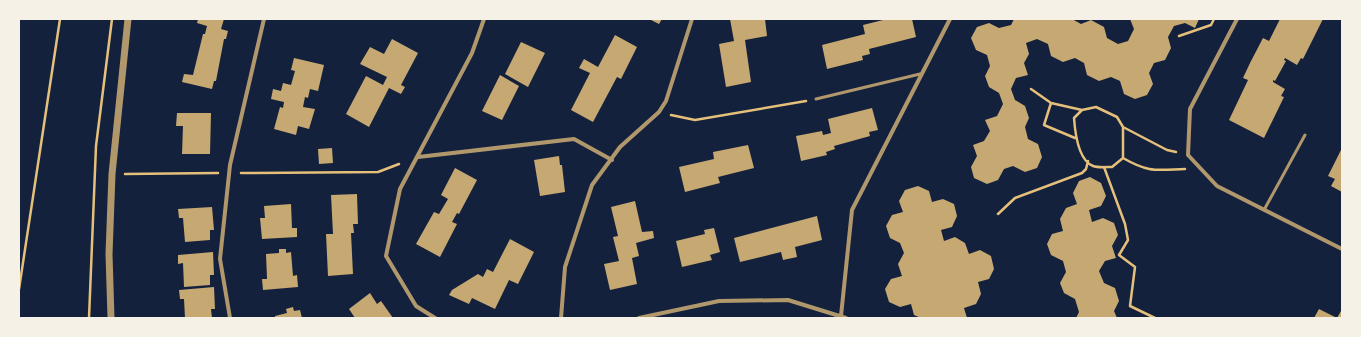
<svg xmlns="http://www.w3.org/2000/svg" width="1361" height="337" font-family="Commissioner,sans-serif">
<rect width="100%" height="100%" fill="#14213d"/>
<path fill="#c6a872" d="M198 19H224L221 29 228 31 226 39H224L216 81H214L212 89 182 82 184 74 193 75 203 34H205L207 26 197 23Z
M649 19H662L659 24Z
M730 19H765L767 36 745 40 751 82 726 87 719 44 734 41Z
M887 19H912L916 37 869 49 870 54 862 56 863 60 827 69 822 45 865 34 863 25Z
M1014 19H1072L1081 24 1091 20 1104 27 1107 38 1118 44 1128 41 1134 29 1130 19H1199L1195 28 1185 23 1174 26 1168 37 1171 48 1165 60 1154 63 1149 73 1153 84 1147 95 1135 99 1124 94 1120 81 1111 77 1099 81 1087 75 1084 63 1075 58 1063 62 1051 56 1048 44 1037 39 1026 43 1029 54 1024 63 1028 75 1016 78 1011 89 1015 100 1025 106 1029 118 1025 127 1028 139 1038 144 1042 157 1037 168 1025 172 1013 166 1004 169 998 180 987 184 974 178 971 167 977 156 973 145 984 141 990 131 985 120 997 116 1003 104 999 93 989 87 985 76 990 66 987 55 976 50 971 38 977 27 989 23 999 28 1011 25Z
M1280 19H1323L1303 59 1301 58 1297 65 1285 58 1284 60 1286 61 1275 81 1273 80V82L1285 89 1281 96 1284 97 1264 138 1229 120 1248 80 1243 78 1250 63 1263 38 1269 41Z
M615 35 637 47 621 79 617 77 593 122 571 110 590 73 579 68 584 59 598 67Z
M392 39 418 53 401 85 405 87 401 94 389 88 369 127 346 114 366 76 383 85 387 77 360 64 370 47 384 54Z
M521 42 545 53 528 87 505 74Z
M294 58 324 65 318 91 310 89 308 98 305 97 303 107 315 109 309 129 298 126 296 135 274 129 280 107 283 108 284 102 271 99 273 89 281 91 283 83 291 85 295 71 291 70Z
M500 75 519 86 502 120 482 111Z
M872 108 878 130 869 132 870 136 834 146 835 149 826 152 827 155 801 161 796 136 822 131 823 135 831 133 828 119Z
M177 113H211L210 154H182L183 126H176Z
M748 145 754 168 718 177 720 183 685 192 679 167 714 159 713 152Z
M332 148 333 163 319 164 318 149Z
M1342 148V192L1331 186 1335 179 1328 176Z
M559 156 560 165H562L565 192 540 196 534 160Z
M455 168 477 180 459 214 457 213 452 222 457 224 440 257 416 244 434 212 439 214 448 199 441 195Z
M1090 177 1101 183 1106 196 1101 206 1089 210 1092 222 1103 218 1114 223 1118 235 1112 246 1116 258 1105 261 1099 271 1104 283 1115 288 1119 301 1114 311 1117 318H1076L1079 312 1075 299 1064 293 1060 283 1066 272 1063 261 1051 255 1047 244 1052 234 1063 231 1060 219 1066 208 1077 204 1073 193 1079 181Z
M918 186 929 191 932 202 943 199 954 204 957 216 952 227 941 230 944 241 955 237 965 243 969 254 980 250 991 256 994 269 989 279 978 282 981 294 976 304 964 308 967 318H921L914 315 911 304 900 307 889 302 885 289 891 279 902 276 898 264 904 253 900 243 890 238 886 226 892 215 903 212 899 201 905 190Z
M357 194 358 224H353L354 233H351L353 274 328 276 326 234H333L331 195Z
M635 201 642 232 653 231 654 238 636 243 639 256 632 258 637 284 610 290 604 264 619 261 613 237 618 236 611 207Z
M291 204 292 228H297V237L262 239 260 218H265L264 206Z
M212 207 214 230H210V240L185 242 183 218H179L178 209Z
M817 216 822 240 795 247 797 257 783 260 781 252 740 262 734 238Z
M714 228 720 252 710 255 712 260 682 267 676 241 705 234 704 230Z
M510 239 534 252 518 284 509 280 495 309 472 298 469 304 449 295 452 290 478 274 483 277 487 269 493 272Z
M279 249H286V253L291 252 293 276 297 275 298 287 263 290 262 279H267L266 254 279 253Z
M213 252 214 275H210V285L184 287 183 263 178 264V255Z
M214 287 215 309H211L212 318H185L184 299H180L179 290Z
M370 293 377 304 381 301 393 318H355L349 309Z
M293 307 294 311 300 310 302 318H275V316L287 313 286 309Z
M1319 309 1337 318 1341 311 1342 318H1314Z"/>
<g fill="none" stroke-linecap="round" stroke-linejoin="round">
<path stroke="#e5c07b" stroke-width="2.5" d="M1179 36 1211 25 1214 19
M1031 89 1051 103 1082 110
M1051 103 1044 125 1075 138
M671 115 695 120 806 101
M1123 127V158L1112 167C1107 167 1098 168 1093 166 1078 160 1075 132 1074 118L1082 110 1096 107 1117 117 1123 127 1167 150 1176 152
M1123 158C1149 173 1156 170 1185 169
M1104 167 1125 224 1128 240 1119 255 1135 267 1130 306 1155 318
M241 173 378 172 399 164
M125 174 218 173
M998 214 1015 198 1082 173 1086 169 1088 161
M19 289 60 19
M89 318 96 146 112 19"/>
<path stroke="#b1986c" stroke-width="3" d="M816 99 920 74
M1264 210 1305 135"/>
<path stroke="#b1986c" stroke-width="4" d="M1237 19 1190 109 1188 155 1217 186 1342 249
M418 157 574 139 612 160
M841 316 852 210 950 19
M230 318 220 259 230 165 264 19
M435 318 416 306 386 256 400 189 472 53 484 19
M561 318 565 267 592 185 620 147 659 112 666 101 692 19
M639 318 719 301 788 300 846 318"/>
<path stroke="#b1986c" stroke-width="7" d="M111 318 109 254 112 174 128 19"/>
</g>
<rect width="1361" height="337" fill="none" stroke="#f6f1e7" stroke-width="40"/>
</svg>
